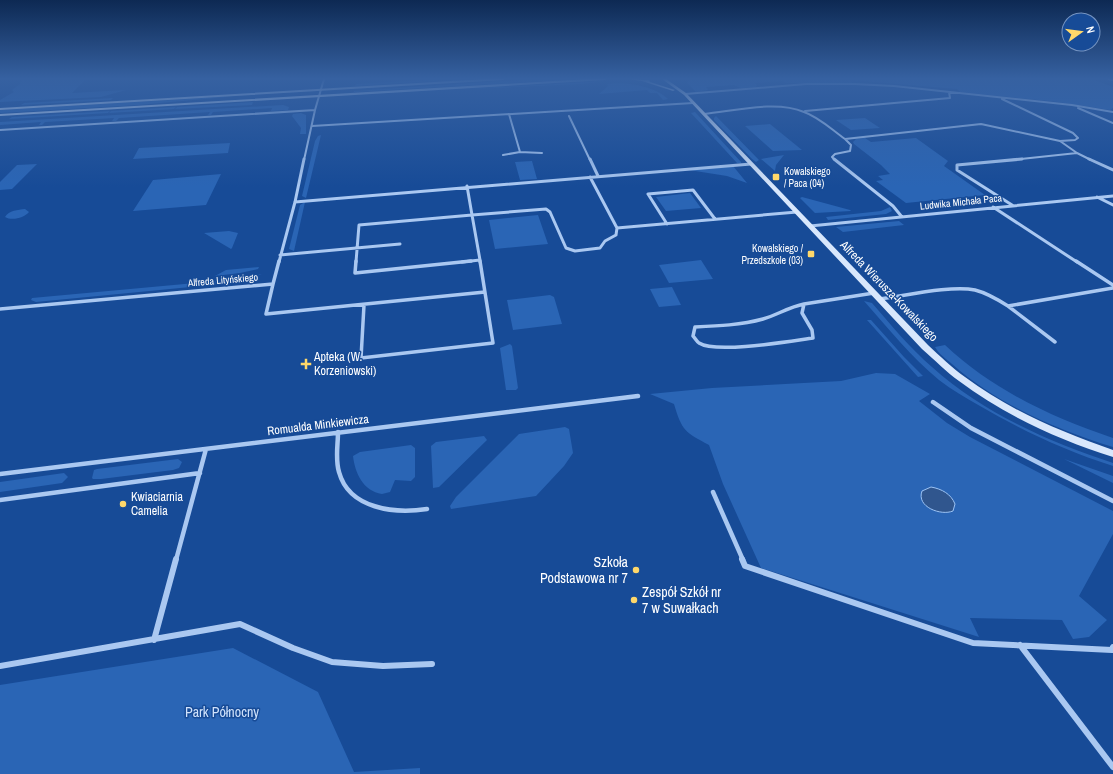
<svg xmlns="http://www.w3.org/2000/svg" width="1113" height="774" font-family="'Archivo Narrow',sans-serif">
<rect width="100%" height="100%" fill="#174b97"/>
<path fill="#2a65b5" d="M21 79H86L72 93 126 90 101 97 0 102V100L14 92 12 90 20 84Z
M442 79 434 81 355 86 356 84Z
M534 79H579L354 92V91Z
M706 79H1092L1113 87V108L1110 110 1058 102 960 92 957 89 850 80 852 83H786L782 81 755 83 757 85 756 87 741 88 734 85 706 87 708 90 696 92 687 83 689 80Z
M605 81 581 84 449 90 590 82Z
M607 84C624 81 656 86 668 99L663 100 657 93H650L647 90 599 94 608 86Z
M238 96 138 105 0 113V110Z
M113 98 111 100 21 105 24 103Z
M253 102 252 105 175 109 177 107Z
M283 105 289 107 288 110 271 111 272 108 213 112 211 115H208L210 112 119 118 116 121H112L114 118 45 122 42 125H39L41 122 0 125V122Z
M176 107 174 109 109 113 111 111Z
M110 111 108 113 9 119 12 117Z
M695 112 741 162V163H737L691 113Z
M301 113 306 115V134H300L301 128 292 116 293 114Z
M716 116 759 160 756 162 752 159 714 120V118Z
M865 118 880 128 851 130 836 120Z
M770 124 802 150 773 151 745 126Z
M321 135 306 198 302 196 315 141 318 136Z
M865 138 871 142 916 138 948 161 944 166 985 195 906 203 876 181 883 180 878 176 890 174 881 165 854 144 853 142 856 139Z
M230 143 228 153 133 159 139 148Z
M784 155 776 165 775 171 761 159Z
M532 161 537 179 520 180 515 162Z
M37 164 12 189 0 190V182L17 165Z
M733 166 747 183 727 176 689 170Z
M221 174 206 205 133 211 153 180Z
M690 193 701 208 666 211 656 197Z
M802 197 850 210 851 211 815 213 800 198Z
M305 202 294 251 289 249 300 205Z
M890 207 892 211 886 214 828 220 826 217 881 211Z
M25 209 29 212C24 218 12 221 5 217 9 210 18 210 25 209Z
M538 215 548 244 495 249 489 220Z
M899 221 904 225 843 232 836 227Z
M229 231 238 233 232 248 231 249 204 233Z
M701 260 713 279 669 283 659 265Z
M259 267 258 269 240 273 215 276 226 270Z
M262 274 242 282 36 302 31 300 32 298 239 279Z
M672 287 681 305 659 307 650 289Z
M550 295 554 297 562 324 513 330 507 300Z
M864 301 872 303C891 325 910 348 932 367 983 413 1049 442 1113 463V466C1066 451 1023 431 980 406 966 398 952 390 939 380 911 357 888 328 864 301Z
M867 320H871L904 357 923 376 918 377Z
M510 344 512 346 518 388 516 390H506L500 348Z
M945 345C993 390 1051 417 1113 438V447C1056 429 997 404 952 364 946 359 939 354 935 347Z
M876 373 895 374 930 394 919 401 947 423 970 437 1113 511V534L1079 596 1107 620 1089 637 1073 639 1062 620 970 618 979 637 761 568 723 484 709 445C685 432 682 431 674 404L650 394 712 388 841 381Z
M565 427 569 429 573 453 564 466 536 496 451 509 450 506 456 497 519 434Z
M484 436 487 440 439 487 433 488 431 446 436 442Z
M411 445 415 448V477L411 481 395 480 390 492 382 494C363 491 355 473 353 456L360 452Z
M178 459 182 462 179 468 173 470 101 479H93L92 478 94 470 97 469Z
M1064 459 1113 476V483Z
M64 473 68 477 62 483 0 492V482Z
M233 648 318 692 354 772 420 768V774H0V685Z"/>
<path fill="#30568e" stroke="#9cc3f4" d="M931 487C942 489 951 494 955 504L953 511C941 516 916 507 922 491Z"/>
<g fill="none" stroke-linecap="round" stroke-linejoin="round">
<path stroke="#aac8f1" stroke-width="2" d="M685 94 806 84H855L894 86 1072 105 1113 112
M1002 99 1073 133 1078 138 1075 140 1060 141 1077 153 1091 160
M1078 108 1113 123
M805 111 950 98 949 92
M704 114C734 111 776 100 804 112 819 117 832 130 845 139
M569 116 590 160
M312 126 693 103
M0 130 315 110
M520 152 542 153
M503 155 520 152 509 114
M304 160 315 110 324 79
M835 160 832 157 835 154 850 151 851 145 845 139 981 124 1060 141
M1012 160 1077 153"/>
<path stroke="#aac8f1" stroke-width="3" d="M590 159 598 176
M834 159 893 206 902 217
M1089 159 1113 170
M467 186 472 215 546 209 550 212 566 248 575 251 600 248 605 241 616 235 617 228 590 177
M1097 197 1113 205
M295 202 751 164
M1012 205 957 170V165L1022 159
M993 207 1077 262
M667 224 648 194 693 190 715 219
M810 226 1113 196
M617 228 797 212
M280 255 400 244
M480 260V262
M279 262 295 202 304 159
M356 262 359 225 472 215 480 260 462 262"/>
<path stroke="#aac8f1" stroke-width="3.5" d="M356 261 355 273 471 261
M1076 261 1113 285
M273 284 266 314 485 292
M879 299C904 296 951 285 975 290 987 293 997 299 1008 306L1113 288
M804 304 802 313 812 330 813 338C791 341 716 354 699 343 697 342 695 338 693 336L695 327C718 326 741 325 763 319 777 315 789 307 804 304Z
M804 304 874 293
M364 305 361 358 493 343 480 261
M1008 306 1055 342
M0 309 273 284 279 261"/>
<path stroke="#aac8f1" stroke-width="4.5" d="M933 402 971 428 1113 501
M338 432C338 445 335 459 339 472 349 509 395 514 427 509
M0 474 638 396
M713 492 743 560
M0 500 200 473
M176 560 206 449"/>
<path stroke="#aac8f1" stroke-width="6" d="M742 559 745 566 973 643 1112 650 1113 647
M154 640 176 559
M1020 645 1113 767
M0 666 240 624 293 648 332 662 383 666 432 664"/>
<path fill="#d8e7fc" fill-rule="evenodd" d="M484 79H505L503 80 0 110V108Z
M586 79H607L605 80 0 116V114Z
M628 79 649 80 650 82 675 90 673 91 642 81Z
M662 79H666L686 93 928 345C940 356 952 368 965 377 1009 410 1061 432 1113 450V457C1059 440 1004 415 959 381 946 372 935 360 922 349L684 95Z
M1107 79H1113V81L1108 80Z"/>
</g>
<linearGradient id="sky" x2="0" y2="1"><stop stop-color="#0d2953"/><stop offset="0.42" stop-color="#3661a1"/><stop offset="1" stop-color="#3661a1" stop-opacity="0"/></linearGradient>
<rect width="1113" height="187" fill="url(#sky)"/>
<g fill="#ffd86a" stroke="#174b97" stroke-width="1.5">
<rect x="772" y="173" width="8" height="8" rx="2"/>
<rect x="807" y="250" width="8" height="8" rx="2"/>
<path d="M304 358h4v4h4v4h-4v4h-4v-4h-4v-4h4z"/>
<circle cx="123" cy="504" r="4"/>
<circle cx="636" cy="570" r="4"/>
<circle cx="634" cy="600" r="4"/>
</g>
<g text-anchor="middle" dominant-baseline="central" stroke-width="3" stroke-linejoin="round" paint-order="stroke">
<g font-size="10" fill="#fff" stroke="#174b97" text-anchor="start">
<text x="784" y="171">Kowalskiego<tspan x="784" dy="12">/ Paca (04)</tspan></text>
<text x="803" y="248" text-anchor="end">Kowalskiego /<tspan x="803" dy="12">Przedszkole (03)</tspan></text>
</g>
<g font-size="10" fill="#fff" stroke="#174b97">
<text transform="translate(961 202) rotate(-6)">Ludwika Michała Paca</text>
<text transform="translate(223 280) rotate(-5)">Alfreda Lityńskiego</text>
</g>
<g font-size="12" fill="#fff" stroke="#174b97">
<text transform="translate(889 291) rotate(46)">Alfreda Wierusza-Kowalskiego</text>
<text transform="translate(318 425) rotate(-7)">Romualda Minkiewicza</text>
</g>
<g font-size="12" fill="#fff" stroke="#174b97" text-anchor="start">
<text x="314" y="357">Apteka (W.<tspan x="314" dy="14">Korzeniowski)</tspan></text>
<text x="131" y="497">Kwiaciarnia<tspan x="131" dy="14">Camelia</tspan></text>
</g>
<g font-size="14" fill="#fff" stroke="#174b97" text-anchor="end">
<text x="628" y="562">Szkoła<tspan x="628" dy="16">Podstawowa nr 7</tspan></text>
<text x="642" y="592" text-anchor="start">Zespół Szkół nr<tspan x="642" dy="16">7 w Suwałkach</tspan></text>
</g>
<g font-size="14" fill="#d1e3fc" stroke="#174b97">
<text x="222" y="712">Park Północny</text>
</g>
</g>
<g transform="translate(1081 32) rotate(76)"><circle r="19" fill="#174b97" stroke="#7493c1"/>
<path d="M0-3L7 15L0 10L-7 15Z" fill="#ffd86a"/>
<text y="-6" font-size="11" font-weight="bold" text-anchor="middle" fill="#ffffff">N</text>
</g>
</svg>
